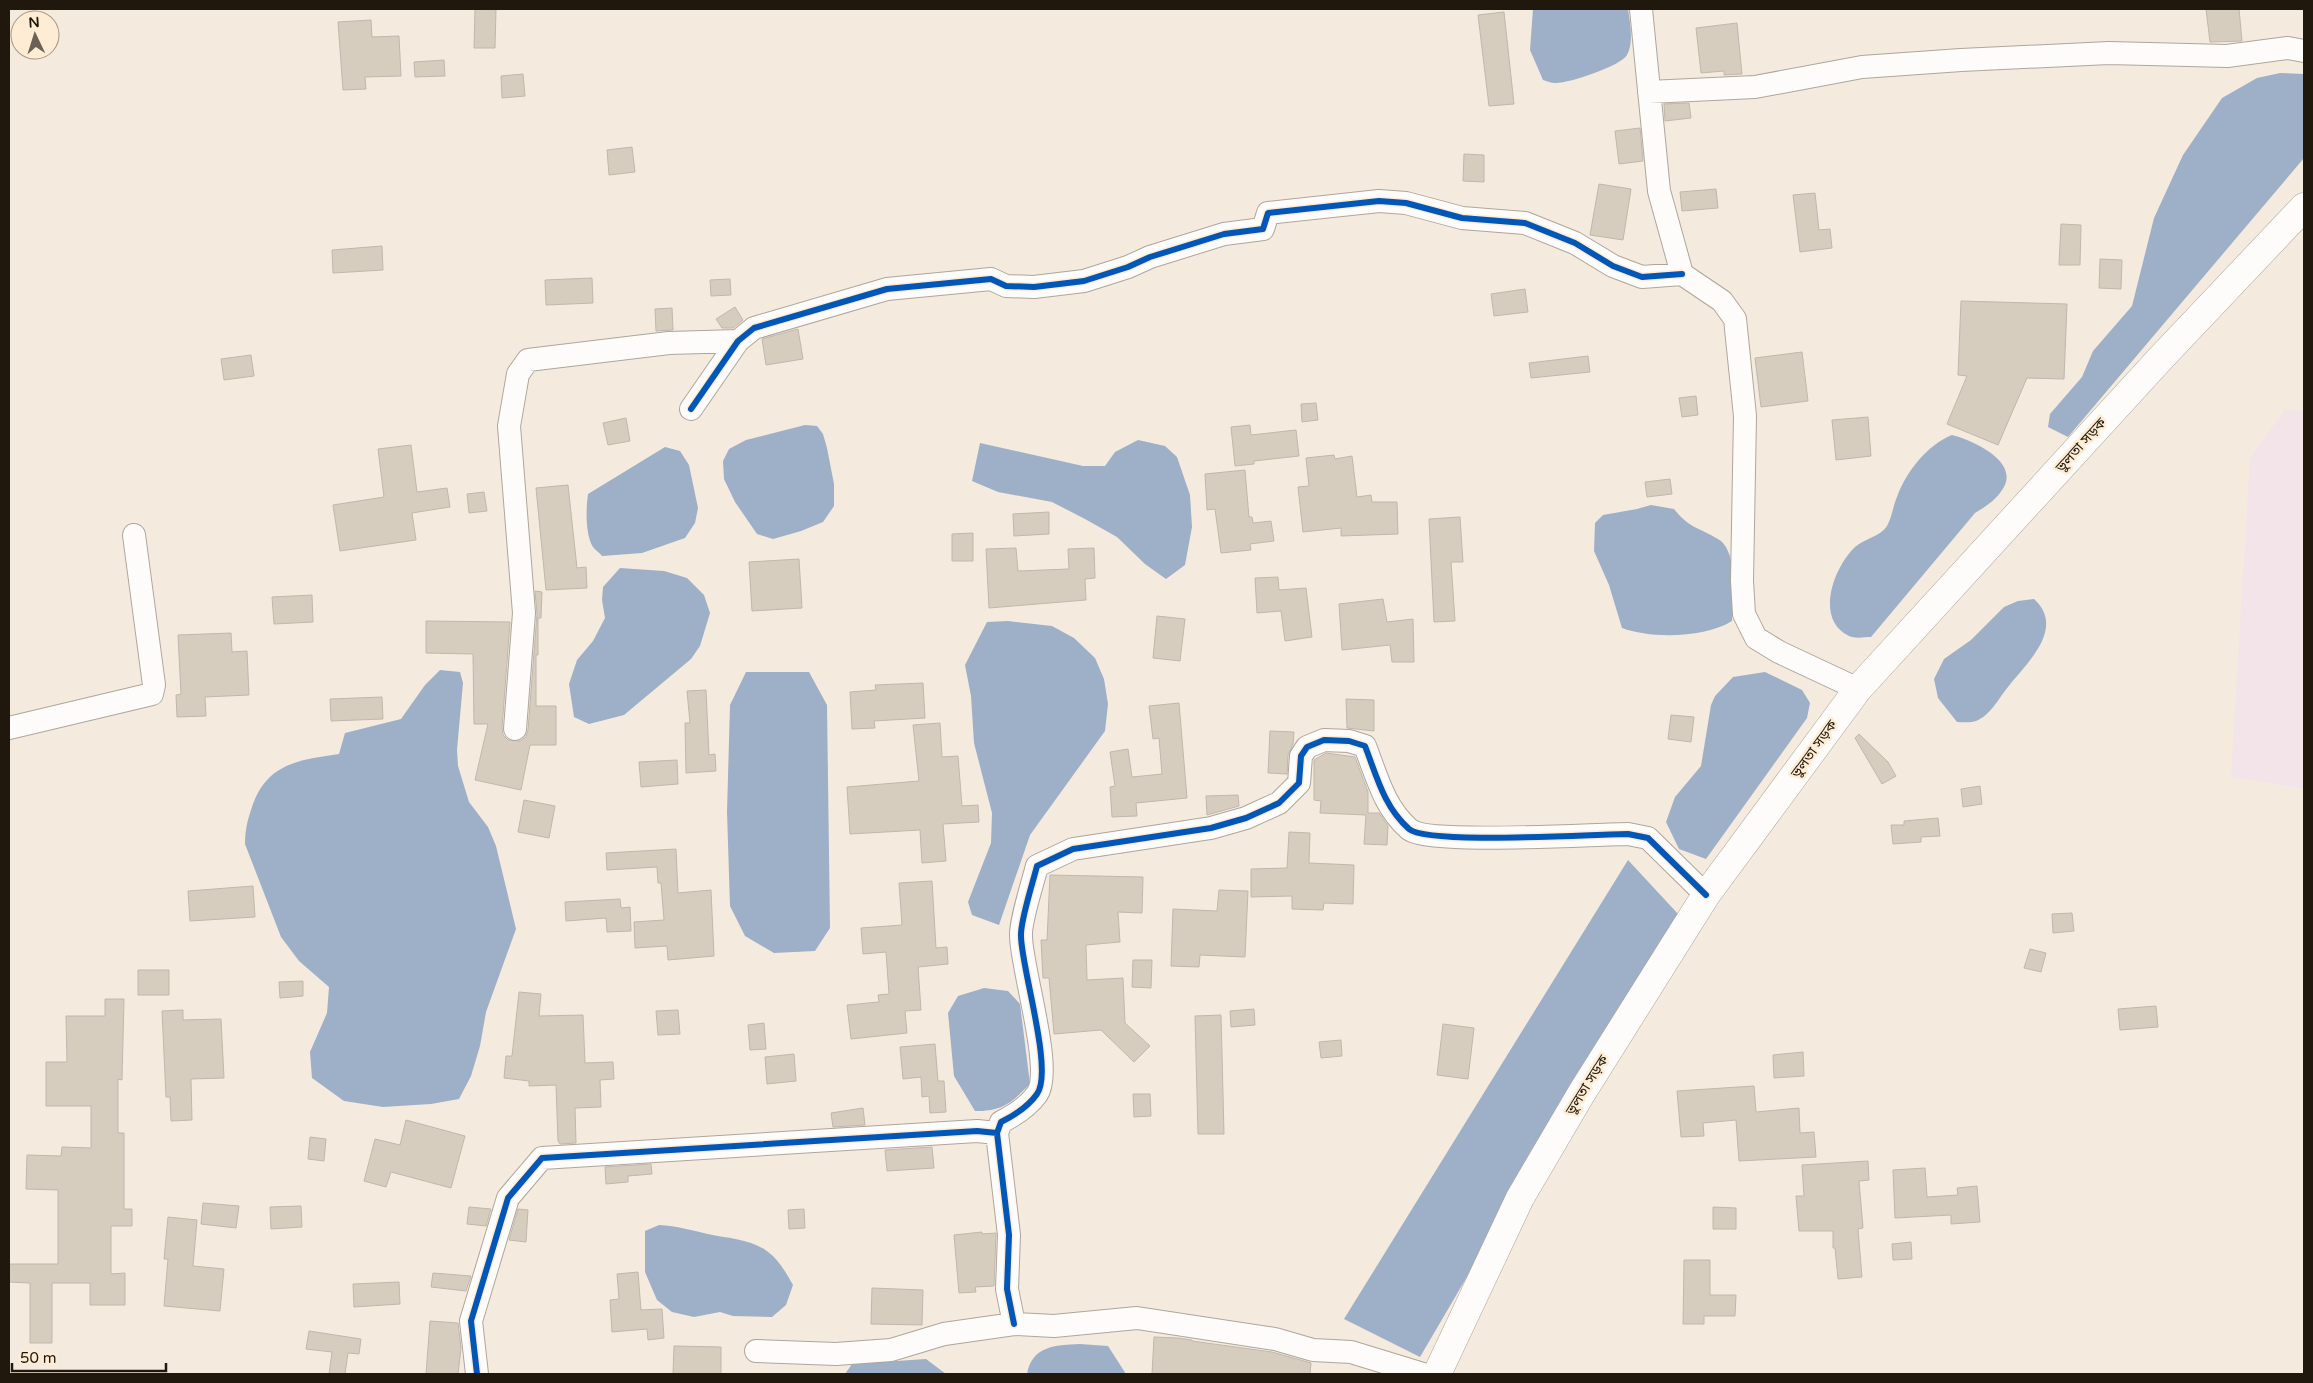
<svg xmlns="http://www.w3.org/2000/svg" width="2313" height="1383" font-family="'Varela Round','Noto Sans Bengali',sans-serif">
<rect width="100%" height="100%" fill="#f4ebde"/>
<path fill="#f2e4e8" d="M2285 410 2304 411V789L2231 777 2250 458Z"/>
<path fill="#9eafc8" d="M1533 9H1628C1630 23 1634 42 1627 55 1621 66 1567 84 1555 83 1551 83 1547 81 1543 80L1530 50Z
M2280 73 2304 74V158L2068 437 2048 427 2050 414 2082 377 2093 351 2132 306 2154 218 2183 155 2222 98 2257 78Z
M805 425 817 426 823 434 827 448 834 484V506L823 522 801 531 773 539 757 534 735 502 724 479 723 461 729 449 746 440Z
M1952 435C1972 440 2022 462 2002 490 1996 500 1985 507 1975 513L1871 637C1865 637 1855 639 1849 636 1814 619 1834 567 1855 547 1864 539 1881 536 1887 526 1892 517 1893 506 1897 497 1906 472 1927 445 1952 435Z
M1138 440 1165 446 1177 457 1190 495 1192 527 1185 565 1166 579 1145 564 1117 537 1085 519 1052 502 998 492 972 481 980 443 1083 466H1105L1115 452Z
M665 447 680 451 689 465 698 508 695 523 685 538 642 553 602 556C600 553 595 550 593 547 585 534 586 508 588 494Z
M1651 505 1674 509C1689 528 1698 527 1718 539 1739 551 1733 600 1732 621 1705 638 1651 639 1622 628L1609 585 1594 551 1595 523 1603 515 1637 509Z
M620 568 664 571 687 578 704 595 710 613 700 646 691 659 624 715 589 724 574 717 569 684 577 660 593 641 605 618 602 600 603 587Z
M2034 599C2066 628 2027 663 2008 687 1998 699 1991 715 1976 721 1971 723 1963 722 1957 722L1938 698 1934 679 1944 659 1971 640 2004 607 2018 601Z
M1008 621 1052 626 1074 638 1095 658 1104 679 1108 704 1105 731 1030 835 999 925 972 915 968 902 991 843 992 813 974 743 971 696 965 665 987 622Z
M440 670 460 672 463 683 457 750 458 766 469 802 488 827 496 846 516 929 486 1012 480 1046 471 1076 459 1099 431 1104 383 1107 344 1101 312 1078 310 1052 327 1013 329 987 299 961 281 937 245 844C245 831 247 822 251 810 265 764 297 760 339 754L345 733 401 719 425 685Z
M746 672H809L827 705 830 928 815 951 774 953 745 936 730 906 727 812 730 705Z
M1765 672 1802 690 1810 703 1807 718 1706 859 1679 849 1666 822 1675 797 1701 766 1711 705 1715 696 1733 677Z
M1628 860 1679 915 1420 1357 1344 1319Z
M984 988 1008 991 1020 1004 1030 1084C1011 1103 1003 1111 975 1111L954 1076 948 1013 958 996Z
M659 1225C678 1226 690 1230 708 1234 726 1238 748 1239 764 1249 778 1258 785 1271 793 1285L786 1305 772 1317 733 1316 720 1312 694 1317 672 1312 657 1300 645 1272V1231Z
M1080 1344 1108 1346 1126 1374H1027C1032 1346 1055 1345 1080 1344Z
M926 1359 946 1374H845L852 1364Z"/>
<path fill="#d7cdbe" stroke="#c0b8ad" d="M475 9H496L495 48H474Z
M2206 9H2239L2242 41 2210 42Z
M1504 12 1514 104 1489 106 1478 15Z
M371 20 372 37 399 36 401 76 365 77 366 89 343 90 338 22Z
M1737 23 1742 74 1724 75V71L1701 73 1696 28Z
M444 60 445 76 415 77 414 62Z
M523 74 525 96 502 98 501 76Z
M1689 103 1691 118 1665 121 1664 104Z
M1640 128 1643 161 1619 164 1615 131Z
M632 147 635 172 609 175 607 150Z
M1464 154 1484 155V182L1463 181Z
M1599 184 1631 189 1623 240 1590 235Z
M1716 189 1718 208 1682 211 1680 192Z
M1815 193 1819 230 1830 229 1832 248 1800 252 1793 195Z
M2061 224 2081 225 2080 265H2059Z
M382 246 383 270 333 273 332 250Z
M2100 259 2122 260 2121 289 2099 288Z
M592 278 593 303 546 305 545 280Z
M730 279 731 295 711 296 710 280Z
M1525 289 1528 312 1494 316 1491 294Z
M1961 301 2067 304 2064 379 2027 378 1998 445 1947 424 1967 376 1958 375Z
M735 307 743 320 733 328H722L716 319Z
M672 308 673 330 656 331 655 309Z
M798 329 803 359 766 365 762 339Z
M1802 352 1808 401 1761 407 1755 358Z
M251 355 254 376 224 380 221 359Z
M1588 356 1590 372 1531 378 1529 363Z
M1696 396 1698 415 1682 417 1679 398Z
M1316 403 1318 420 1302 422 1301 404Z
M1868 417 1871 456 1836 460 1832 420Z
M626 418 630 441 608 445 603 423Z
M1250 425 1251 435 1296 430 1299 456 1254 461V464L1235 466 1231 427Z
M411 445 417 492 447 488 450 507 412 513 416 540 340 551 333 505 384 497 378 449Z
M1334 455 1335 459 1352 456 1357 497 1371 495 1372 502H1397L1398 534 1341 536V528L1303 532 1298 487 1309 486 1306 458Z
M1245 470 1249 517H1252L1253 523 1271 521 1274 541 1250 544 1251 550 1221 553 1215 509 1207 510 1205 474Z
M1670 479 1672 494 1647 497 1645 482Z
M568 485 577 568 586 567 587 588 546 590 536 488Z
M484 492 487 511 469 513 467 494Z
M1049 512V534L1014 536 1013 514Z
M1460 517 1463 562H1451L1455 621 1434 622 1429 519Z
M973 533V561H952V534Z
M1016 548 1018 571 1069 569 1068 549 1094 548 1095 578 1085 579 1086 600 989 608 986 549Z
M799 559 802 608 752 611 749 562Z
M1278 577 1279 590 1306 588 1312 637 1285 641 1281 611 1257 613 1255 578Z
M535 591 542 592 541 618H538V655H536V706H556V745H530L521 790 475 780 488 724H474L473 654 426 653V621L510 622 502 728 503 735 508 740 520 741 526 737 528 730 537 614Z
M312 595 313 622 274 624 272 597Z
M1383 599 1387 622 1413 619 1414 662H1392L1390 645 1342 650 1339 604Z
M1157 616 1185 619 1180 661 1153 658Z
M231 633 232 652 247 651 249 695 205 697 206 716 177 717 176 695 181 694 178 635Z
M923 683 925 718 874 721 875 728 852 729 850 692 876 690 875 685Z
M706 690 709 755 715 754 716 771 686 773 685 723H690L687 691Z
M382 697 383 719 331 721 330 699Z
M1346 699 1374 700V731L1347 728Z
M1179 703 1187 798 1136 803 1137 816 1112 817 1110 787 1115 786 1110 752 1128 749 1132 777 1162 774 1159 738 1153 739 1149 706Z
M1671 715 1694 717 1691 742 1668 739Z
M940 723 942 757 958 756 962 806 978 805 979 822 943 824 946 861 922 863 920 830 850 834 847 787 919 781 913 725Z
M1270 731 1294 732 1293 744 1288 755 1287 774 1268 773Z
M1859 734 1888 762 1896 776 1882 784 1855 738Z
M1326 753 1355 757 1368 792V813H1379L1388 826 1387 845 1364 844 1366 815 1320 813 1321 801 1314 800V760Z
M677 760 678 784 641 787 639 762Z
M1980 786 1982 804 1963 807 1961 789Z
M1238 795 1239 806 1207 815 1206 796Z
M524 800 555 806 549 838 518 832Z
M1938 818 1940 836 1921 837V842L1893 844 1891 825H1904V821Z
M1289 832 1310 833 1309 863 1354 865 1353 904 1324 903 1323 910 1292 909V896L1251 897V869L1287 868Z
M676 849 678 893 711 890 714 956 668 960 667 946 635 948 634 922 664 920 661 883H658L657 867 607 870 606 853Z
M1050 875 1143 877 1142 913 1118 912 1120 942 1086 945 1087 980 1123 978 1125 1023 1150 1046 1134 1062 1101 1030 1054 1034 1049 978H1043L1041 940H1047Z
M932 881 936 948 947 947 948 964 918 967 921 1010 905 1011 907 1033 851 1039 847 1005 879 1002 878 995 889 994 886 952 863 954 861 928 902 925 899 883Z
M253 886 255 917 190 921 188 891Z
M1219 890 1248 891 1245 957 1200 955 1199 967 1171 966 1173 909 1217 911Z
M620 899 621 908 630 907 631 931 607 932 606 918 566 921 565 902Z
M2072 913 2074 931 2053 933 2052 914Z
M2030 949 2046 953 2041 972 2024 968Z
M1133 960H1152L1151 988 1132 987Z
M138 970H169V995H138Z
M303 981V996L280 998 279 982Z
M519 992 541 994 539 1016 583 1015 585 1063 613 1062 614 1079 600 1080 601 1107 575 1108 576 1143 560 1144 558 1141 556 1085 529 1086V1081L504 1078 506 1056H512Z
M105 999H124L122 1080 118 1079V1133H124V1209H132V1226H111V1274L125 1273V1305H90V1283H52V1343H30V1283L9 1282V1264H58V1190L26 1189 27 1155 61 1156 62 1147 91 1148V1106H46V1062H67L66 1016H105Z
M2156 1006 2158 1027 2120 1030 2118 1009Z
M1254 1009 1255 1025 1231 1027 1230 1011Z
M183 1010V1020L221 1019 224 1078 191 1079 192 1120 171 1121 170 1097H166L162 1011Z
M678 1010 680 1034 658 1035 656 1011Z
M1221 1015 1224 1134H1198L1195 1016Z
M764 1023 766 1049 750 1050 748 1025Z
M1443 1024 1474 1028 1468 1079 1437 1075Z
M1341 1040 1342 1056 1321 1058 1319 1042Z
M935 1044 938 1081H944L946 1112 930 1113 929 1096 922 1097 921 1077 903 1079 900 1047Z
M1803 1052 1804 1076 1774 1078 1773 1055Z
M794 1054 796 1081 767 1084 765 1057Z
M1754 1086 1756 1112 1799 1108 1800 1133 1814 1132 1816 1157 1739 1161 1736 1120 1703 1123 1704 1136 1681 1137 1677 1091Z
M1133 1094H1150L1151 1116 1134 1117Z
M863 1108 865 1125 833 1127 831 1113Z
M406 1120 465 1136 451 1188 391 1172 386 1187 364 1181 375 1139 400 1145Z
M310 1137 326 1139 324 1161 308 1159Z
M932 1147 934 1168 887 1171 885 1150Z
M1868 1161 1869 1180 1859 1181 1863 1228 1858 1229 1862 1277 1838 1279 1835 1248H1833V1231H1799L1796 1196H1804L1802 1165Z
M651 1164 652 1174 628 1176V1182L606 1184 605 1167Z
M1925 1168 1927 1197 1958 1195 1957 1188 1977 1186 1980 1222 1951 1224V1215L1895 1218 1893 1170Z
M203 1203 239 1206 236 1228 201 1224Z
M301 1206 302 1227 271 1229 270 1207Z
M469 1207 491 1209 486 1226 467 1224Z
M1713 1207 1736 1208V1229H1713Z
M518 1209 528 1210 526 1242 509 1240Z
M804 1209 805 1228 789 1229 788 1210Z
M168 1217 197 1220 193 1266 224 1269 220 1311 164 1306 168 1259H164Z
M982 1232V1234L996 1233 994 1286 975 1287 976 1292 959 1293 954 1235Z
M1911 1242 1912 1259 1893 1260 1892 1244Z
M1684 1260H1710V1295H1736L1735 1316H1704V1324H1683Z
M638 1272 641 1310 662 1309 664 1338 648 1340 647 1329 612 1332 610 1300 619 1299 617 1274Z
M433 1273 471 1276 466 1291 431 1287Z
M399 1282 400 1304 354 1307 353 1284Z
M872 1288 923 1290 922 1325 871 1324Z
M430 1321 458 1323 461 1348 458 1374H426Z
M309 1331 361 1339 359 1354 348 1353 345 1374H329L332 1352 306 1349Z
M1154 1337 1178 1338 1192 1340V1341L1272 1352 1311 1363 1310 1374H1152Z
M674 1346 721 1347V1374H673Z"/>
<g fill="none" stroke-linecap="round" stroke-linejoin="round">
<g stroke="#aea69b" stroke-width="24">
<path id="minor" d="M1641 9 1659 191 1682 274 1722 301 1735 319 1745 416 1742 581 1744 614 1756 638 1779 652 1858 689
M1649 92 1755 87 1862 67 1961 60 2109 53 2227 56 2288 48 2304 51
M691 409 738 341 754 328 887 289 991 279 1006 286 1034 287 1084 281 1128 267 1150 257 1224 234 1263 229 1268 213 1379 201 1406 203 1462 218 1525 223 1575 243 1613 266 1642 277 1682 274
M9 728 152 694 154 685 134 535
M515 729 524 613 509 426 518 374 528 360 669 343 738 341
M1014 1324 1007 1289 1009 1235 997 1133 1001 1122C1015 1115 1028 1107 1037 1094 1054 1071 1021 967 1021 936 1020 922 1033 882 1037 866L1073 849 1211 828 1246 818 1279 803 1299 783 1301 756 1307 747 1324 740 1349 741 1365 746C1377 777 1384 807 1409 829 1427 845 1594 834 1628 834L1648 838 1706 895
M756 1351 836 1354 891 1350 944 1334 1014 1324 1054 1326 1137 1318 1275 1339 1313 1350 1351 1352 1423 1374
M477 1374 471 1321 508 1198 542 1158 977 1131 997 1133"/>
</g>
<g stroke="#aea69b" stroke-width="29">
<path id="trunk" d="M1437 1374 1520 1198 1581 1094 1706 895 1858 689 2159 360 2304 207"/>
</g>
<use href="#minor" stroke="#fdfcfa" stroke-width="22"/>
<use href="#trunk" stroke="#fdfcfa" stroke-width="28"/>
<g stroke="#feecd4" stroke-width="9">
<path id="cycleway" d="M691 409 738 341 754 328 887 289 991 279 1006 286 1034 287 1084 281 1128 267 1150 257 1224 234 1263 229 1268 213 1379 201 1406 203 1462 218 1525 223 1575 243 1613 266 1642 277 1682 274
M1014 1324 1007 1289 1009 1235 997 1133 1001 1122C1015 1115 1028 1107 1037 1094 1054 1071 1021 967 1021 936 1020 922 1033 882 1037 866L1073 849 1211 828 1246 818 1279 803 1299 783 1301 756 1307 747 1324 740 1349 741 1365 746C1377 777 1384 807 1409 829 1427 845 1594 834 1628 834L1648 838 1706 895
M477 1374 471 1321 508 1198 542 1158 977 1131 997 1133"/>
</g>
<use href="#cycleway" stroke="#0057b8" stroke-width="6"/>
</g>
<g text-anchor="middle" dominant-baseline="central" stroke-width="5" stroke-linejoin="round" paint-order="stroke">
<g font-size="14" fill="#20180d" stroke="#feecd4">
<text transform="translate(2081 445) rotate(-48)">ভুলতা সড়ক</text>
<text transform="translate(1814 749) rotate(-54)">ভুলতা সড়ক</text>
<text transform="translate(1587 1085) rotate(-58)">ভুলতা সড়ক</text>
</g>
</g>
<rect width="2313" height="1383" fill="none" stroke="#20180d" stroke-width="20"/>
<g transform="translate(35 35) rotate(356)"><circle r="24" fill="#feecd4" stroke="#a59784"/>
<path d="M0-4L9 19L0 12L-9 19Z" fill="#6a6256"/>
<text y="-8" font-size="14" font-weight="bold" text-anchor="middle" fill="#20180d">N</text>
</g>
<path d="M12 1363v8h154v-8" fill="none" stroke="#20180d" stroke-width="2.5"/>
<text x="20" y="1363" font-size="15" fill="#20180d" stroke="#feecd4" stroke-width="4" paint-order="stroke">50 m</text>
</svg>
